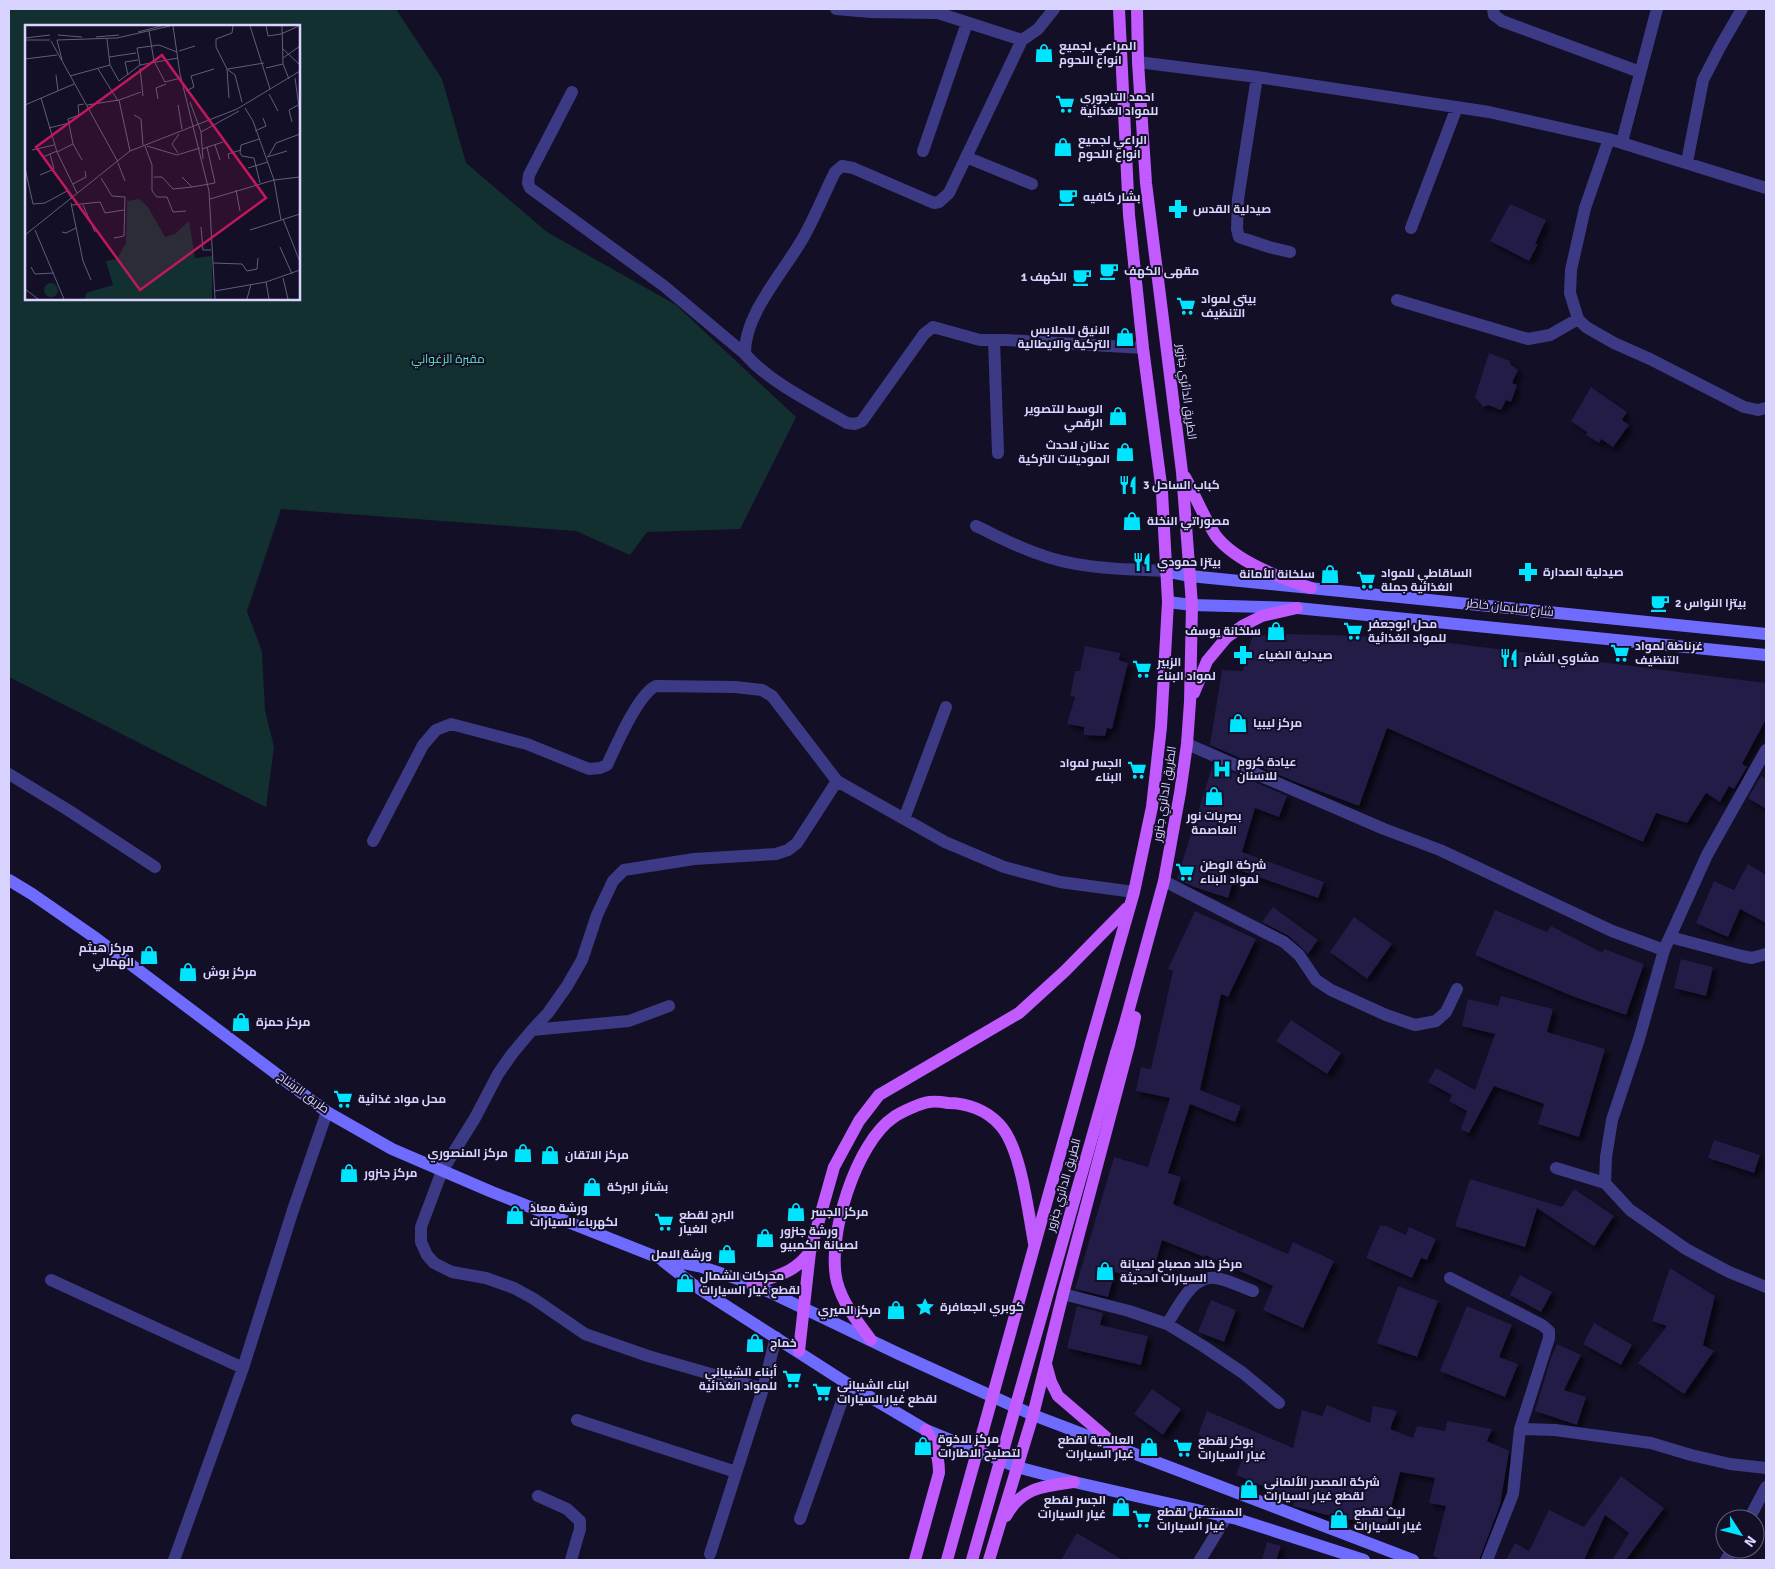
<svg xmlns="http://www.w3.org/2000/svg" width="1775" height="1569" font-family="Signika,Cairo,sans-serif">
<defs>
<filter id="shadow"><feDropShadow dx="4.5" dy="4.5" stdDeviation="2.5" flood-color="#0009"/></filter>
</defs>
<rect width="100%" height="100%" fill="#130f26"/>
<path fill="#12302f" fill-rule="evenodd" d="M9 9H396L442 79 466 163 547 232 676 305 796 417 740 529 647 532 630 555 576 531 281 509 247 611 262 652 265 710 274 747 266 807 9 677ZM26 26H299V299H26Z"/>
<path fill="#241b47" filter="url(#shadow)" d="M1510 204 1546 220 1535 244H1538L1529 261 1490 241Z
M1489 353 1510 361V364L1518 370 1512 383 1517 385 1511 402 1506 400 1501 410 1488 405 1483 407 1475 397Z
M1591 387 1627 412 1622 420 1629 425 1613 447 1601 439 1599 443 1586 435 1587 432 1571 421Z
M1274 634 1334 635 1426 640 1766 683V719L1742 764 1747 767 1734 789 1729 786 1720 802 1706 793 1687 823 1656 813 1643 842 1387 728 1359 806 1293 781 1210 745 1222 670 1243 671 1252 637Z
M1085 646 1120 653 1119 660 1128 663 1112 729 1107 728 1105 736 1084 735V727L1067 724 1075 697 1070 696 1075 671H1080Z
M1213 764 1287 796 1279 817 1255 808 1242 852 1324 882 1318 898 1207 859 1234 878 1228 898 1194 887 1177 879Z
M1761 776 1766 779V809L1748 798Z
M1748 864 1766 875V923L1740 909 1728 937 1696 923 1714 881 1734 890Z
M1273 907 1318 940 1308 954 1289 936 1262 922Z
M1495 910 1547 932 1551 926 1603 953 1604 949 1644 964 1626 1015 1572 996 1475 955Z
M1195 911 1256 939 1228 997 1221 994 1200 1090 1241 1106 1235 1122 1190 1104 1168 1173 1181 1177 1173 1204 1288 1254 1293 1242 1334 1261 1303 1328 1263 1310 1273 1286 1205 1255 1204 1257 1162 1240 1150 1282 1115 1272 1108 1297 1075 1289 1114 1157 1148 1167 1170 1098 1136 1091 1141 1067 1151 1069 1173 971 1168 969Z
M1354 917 1392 944 1367 979 1330 952Z
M1681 959 1713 967 1706 996 1674 988Z
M1501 996 1553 1009 1547 1032 1605 1049 1579 1137 1538 1124 1544 1104 1494 1086 1469 1133 1461 1129 1467 1111 1449 1101 1452 1095 1428 1082 1436 1068 1475 1090 1495 1034 1462 1026 1468 999 1498 1006Z
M1291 1020 1341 1053 1327 1074 1276 1041Z
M1714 1140 1760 1155 1754 1173 1708 1158Z
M1470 1179 1562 1207 1574 1189 1614 1216 1594 1246 1537 1208 1525 1247 1455 1226Z
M1380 1226H1386L1406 1235 1409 1227 1436 1239 1427 1260 1421 1258 1412 1278 1366 1258Z
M1670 1268 1715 1296 1703 1345 1714 1351 1684 1394 1638 1363 1667 1326 1652 1321Z
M1520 1275 1552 1292 1541 1312 1510 1295Z
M1398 1286 1438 1301 1417 1357 1377 1343Z
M1211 1300 1236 1310 1224 1342 1198 1332Z
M1077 1306 1103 1313 1100 1325 1148 1336 1141 1365 1067 1348Z
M1467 1306 1512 1325 1499 1357 1518 1364 1505 1397 1440 1371Z
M1594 1323 1632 1345 1621 1365 1583 1344Z
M1557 1344 1581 1355 1564 1390 1586 1397 1577 1425 1535 1411 1551 1358Z
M1152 1389 1181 1409 1163 1435 1134 1414Z
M1327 1405 1370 1423 1373 1406 1397 1411 1390 1429 1413 1438 1417 1426 1445 1431 1447 1421 1492 1429 1487 1441 1509 1451 1500 1505 1479 1560H1441L1433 1556 1446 1506 1429 1503 1435 1478 1400 1472 1386 1528 1339 1517 1338 1518 1293 1506 1295 1500 1236 1475 1245 1452 1198 1435 1207 1411 1293 1448 1302 1410 1322 1416Z
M1621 1476 1664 1508 1626 1560 1613 1559 1629 1533 1605 1515 1584 1560H1506L1515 1543 1529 1551 1549 1510 1584 1527Z
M1077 1533 1123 1560H1061Z
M1267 1542 1281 1546 1276 1560H1262Z"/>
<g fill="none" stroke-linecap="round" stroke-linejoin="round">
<path stroke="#3d3a85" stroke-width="12" d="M836 9 871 12 938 13 1022 40
M1493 9 1494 15 1502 21 1640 72
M1138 62 1257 77 1489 112 1609 139 1766 188
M1257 77 1238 199 1237 229 1239 237 1269 247 1290 252
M572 92 529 175 528 183 530 188 664 286 745 354C770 383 815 404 847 423L855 424 862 421 924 334 933 327 980 340H1006L1143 348
M1609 139 1585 208 1571 270 1570 293 1578 319 1586 327 1614 343 1650 359 1744 407 1758 410 1766 408
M1622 142 1657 9
M923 151 967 23
M966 157 1032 184
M1687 162 1703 80 1720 47 1742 9
M1411 228 1457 107
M1397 300 1528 339 1550 335 1578 319
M994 340 998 453
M745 354C744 314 784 272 803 238 815 217 824 194 835 172L842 166 853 168 934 203 939 202 949 193 1022 40 1038 29 1054 9
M976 526C995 535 1015 546 1036 553 1076 569 1122 569 1165 571
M1187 744 1384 829 1440 850 1612 931 1664 950
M9 774 68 810 155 867
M904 819 946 707
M373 841 423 745 436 730 451 724 527 744 589 769 600 768 607 765C616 746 638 694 656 686L735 687 762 690 772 696 837 781 945 842 1004 867 1060 882 1134 892
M1164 881 1284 942 1299 955 1316 980 1331 990 1386 1015 1415 1025 1436 1021 1446 1012 1457 989
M1670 937 1742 956 1752 958 1766 954
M669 1006 629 1021 532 1030 512 1054 498 1074 475 1118 442 1171 421 1227V1242L427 1255 434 1263 452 1272 486 1278 514 1288 534 1299 585 1334 648 1356 763 1389
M532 1030 548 1013 567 986 582 960 597 915 613 881 624 870 694 859 776 854 788 850 797 843 837 781
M1556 1168 1605 1183 1630 1210 1686 1249 1729 1272 1766 1287
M1605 1183 1606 1157 1612 1120 1639 1039 1664 950 1707 855 1766 750
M1450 1278 1542 1325 1549 1331V1338L1520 1429
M51 1280 243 1368
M1063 1294 1129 1311 1167 1324 1203 1346 1243 1373 1279 1403
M1167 1324C1178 1308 1192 1274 1216 1278 1228 1280 1242 1287 1253 1291
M577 1420 736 1472
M538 1496 567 1509 580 1521V1529L571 1560
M800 1519 848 1384
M1749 1519 1766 1487
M710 1554 763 1389 776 1337
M174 1560 243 1368 293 1210 327 1112
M1200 1560 1227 1516
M1487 1560 1513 1494 1520 1429 1555 1430 1651 1443 1691 1455 1730 1464 1766 1468
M1726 1560 1733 1549"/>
<path stroke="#6f6bff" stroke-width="12" d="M1165 571 1190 576 1766 634
M1168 602 1192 605 1297 608 1766 655
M9 880 32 894 97 939 327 1112 392 1149 492 1192 659 1258 702 1267 753 1284 899 1354 1033 1415 1413 1560
M663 1261 695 1286 848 1384 926 1430 1017 1467 1074 1482 1237 1519 1364 1560"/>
<path stroke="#c25bff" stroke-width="12" d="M1185 477C1195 495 1205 520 1216 536 1236 562 1281 578 1311 588
M1194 693 1207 661 1227 637 1244 625 1262 616 1297 608
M1090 1046 1134 892 1152 807 1161 727 1168 602 1162 492 1143 348 1129 215 1119 9
M1116 1053 1124 1027 1164 881 1180 793 1187 744 1190 702 1192 605 1182 472 1146 183 1138 62 1137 9
M753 1284C778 1275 793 1274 810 1252
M871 1340C857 1321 843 1304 837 1282 826 1238 856 1142 894 1117 901 1112 921 1103 929 1102 935 1101 942 1102 948 1103 967 1103 986 1110 999 1124 1021 1146 1028 1212 1034 1243
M799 1351 810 1252 834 1167 859 1121 879 1095 1019 1013 1065 971 1127 908
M1046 1364 1051 1382 1058 1396 1121 1450
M1006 1516C1022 1487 1044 1486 1074 1482
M915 1560 939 1473C939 1455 934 1444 926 1430
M989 1560 1033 1415 1063 1294 1129 1045 1135 1017"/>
<path stroke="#c25bff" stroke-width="12" d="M947 1560 1090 1046
M972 1560 1116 1053"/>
</g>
<defs>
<g id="shop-bare" transform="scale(1.5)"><path d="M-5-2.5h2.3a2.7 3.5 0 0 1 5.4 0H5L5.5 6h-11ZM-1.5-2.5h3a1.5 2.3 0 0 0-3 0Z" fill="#00e5ff" stroke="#130f26" stroke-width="2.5" paint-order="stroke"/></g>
<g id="supermarket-bare" transform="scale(1.5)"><path d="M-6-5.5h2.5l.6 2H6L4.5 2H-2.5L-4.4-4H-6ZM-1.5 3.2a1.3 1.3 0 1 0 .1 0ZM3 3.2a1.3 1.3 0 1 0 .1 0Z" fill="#00e5ff" stroke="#130f26" stroke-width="2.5" paint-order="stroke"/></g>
<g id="cafe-bare" transform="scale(1.5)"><path d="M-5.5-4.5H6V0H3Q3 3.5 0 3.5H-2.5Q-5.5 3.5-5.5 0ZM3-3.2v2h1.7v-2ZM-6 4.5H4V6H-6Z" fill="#00e5ff" stroke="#130f26" stroke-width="2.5" paint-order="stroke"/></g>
<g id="pharmacy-bare" transform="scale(1.5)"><path d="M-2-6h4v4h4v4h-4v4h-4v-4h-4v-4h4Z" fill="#00e5ff" stroke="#130f26" stroke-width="2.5" paint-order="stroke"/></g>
<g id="restaurant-bare" transform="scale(1.5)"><path d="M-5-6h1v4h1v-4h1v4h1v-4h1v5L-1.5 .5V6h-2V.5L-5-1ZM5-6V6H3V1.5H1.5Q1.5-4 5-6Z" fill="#00e5ff" stroke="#130f26" stroke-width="2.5" paint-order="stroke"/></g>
<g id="hospital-bare" transform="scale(1.5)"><path d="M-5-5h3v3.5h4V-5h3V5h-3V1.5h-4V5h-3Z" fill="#00e5ff" stroke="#130f26" stroke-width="2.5" paint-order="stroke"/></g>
<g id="sight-bare" transform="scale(1.5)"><path d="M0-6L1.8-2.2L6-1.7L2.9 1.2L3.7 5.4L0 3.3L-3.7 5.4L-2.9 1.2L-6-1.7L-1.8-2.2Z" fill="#00e5ff" stroke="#130f26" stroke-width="2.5" paint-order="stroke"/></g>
</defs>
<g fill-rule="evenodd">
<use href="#shop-bare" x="1044" y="53"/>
<use href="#supermarket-bare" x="1065" y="104"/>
<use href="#shop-bare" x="1063" y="147"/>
<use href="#cafe-bare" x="1068" y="197"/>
<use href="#pharmacy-bare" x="1178" y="209"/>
<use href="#cafe-bare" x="1109" y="271"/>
<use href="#cafe-bare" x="1082" y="277"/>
<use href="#supermarket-bare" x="1186" y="306"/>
<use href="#shop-bare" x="1125" y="337"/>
<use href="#shop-bare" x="1118" y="416"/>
<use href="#shop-bare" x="1125" y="452"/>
<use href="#restaurant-bare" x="1128" y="485"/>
<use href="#shop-bare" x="1132" y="521"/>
<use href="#restaurant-bare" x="1142" y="562"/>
<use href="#pharmacy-bare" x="1528" y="572"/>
<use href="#shop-bare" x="1330" y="574"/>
<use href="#supermarket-bare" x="1366" y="580"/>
<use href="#cafe-bare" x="1660" y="603"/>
<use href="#shop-bare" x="1276" y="631"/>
<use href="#supermarket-bare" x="1353" y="631"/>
<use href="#supermarket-bare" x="1620" y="653"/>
<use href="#pharmacy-bare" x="1243" y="655"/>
<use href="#restaurant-bare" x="1509" y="658"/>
<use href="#supermarket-bare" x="1142" y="669"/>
<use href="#shop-bare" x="1238" y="723"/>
<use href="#hospital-bare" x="1222" y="769"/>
<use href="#supermarket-bare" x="1137" y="770"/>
<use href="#shop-bare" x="1214" y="796"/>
<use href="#supermarket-bare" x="1185" y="872"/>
<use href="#shop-bare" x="149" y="955"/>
<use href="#shop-bare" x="188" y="972"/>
<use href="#shop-bare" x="241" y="1022"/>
<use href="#supermarket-bare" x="343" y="1099"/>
<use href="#shop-bare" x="523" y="1153"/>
<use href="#shop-bare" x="550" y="1155"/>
<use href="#shop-bare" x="349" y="1173"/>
<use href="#shop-bare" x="592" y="1187"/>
<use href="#shop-bare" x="796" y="1212"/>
<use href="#shop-bare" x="515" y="1215"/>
<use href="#supermarket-bare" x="664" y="1222"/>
<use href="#shop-bare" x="765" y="1238"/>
<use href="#shop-bare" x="727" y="1254"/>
<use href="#shop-bare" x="1105" y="1271"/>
<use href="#shop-bare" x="685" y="1283"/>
<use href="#sight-bare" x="925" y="1307"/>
<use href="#shop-bare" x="896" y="1310"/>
<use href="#shop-bare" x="755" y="1343"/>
<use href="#supermarket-bare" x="792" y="1379"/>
<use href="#supermarket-bare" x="822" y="1392"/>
<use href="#shop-bare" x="923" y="1446"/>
<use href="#shop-bare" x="1149" y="1447"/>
<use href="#supermarket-bare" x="1183" y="1448"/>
<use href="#shop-bare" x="1249" y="1489"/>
<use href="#shop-bare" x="1121" y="1507"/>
<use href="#supermarket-bare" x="1142" y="1519"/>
<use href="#shop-bare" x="1339" y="1519"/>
</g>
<g text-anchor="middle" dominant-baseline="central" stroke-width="4" stroke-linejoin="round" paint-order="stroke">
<g font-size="12" font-weight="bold" fill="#d9d4ff" stroke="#130f26" text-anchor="start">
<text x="1059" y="46">المراعي لجميع<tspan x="1059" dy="14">انواع اللحوم</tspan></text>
<text x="1080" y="97">احمد التاجوري<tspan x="1080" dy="14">للمواد الغذائية</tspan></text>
<text x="1078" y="140">الراعي لجميع<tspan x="1078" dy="14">انواع اللحوم</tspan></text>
<text x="1083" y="197">بشار كافيه</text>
<text x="1193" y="209">صيدلية القدس</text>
<text x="1124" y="271">مقهى الكهف</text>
<text x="1067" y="277" text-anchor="end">الكهف 1</text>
<text x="1201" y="299">بيتي لمواد<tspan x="1201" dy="14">التنظيف</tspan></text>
<text x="1110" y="330" text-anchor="end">الانيق للملابس<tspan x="1110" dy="14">التركية والايطالية</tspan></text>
<text x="1103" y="409" text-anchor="end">الوسط للتصوير<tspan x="1103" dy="14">الرقمي</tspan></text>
<text x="1110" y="445" text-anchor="end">عدنان لاحدث<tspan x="1110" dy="14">الموديلات التركية</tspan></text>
<text x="1143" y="485">كباب الساحل 3</text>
<text x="1147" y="521">مصوراتي النخلة</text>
<text x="1157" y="562">بيتزا حمودي</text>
<text x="1543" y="572">صيدلية الصدارة</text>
<text x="1381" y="573">الساقاطي للمواد<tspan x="1381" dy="14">الغذائية جملة</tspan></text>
<text x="1315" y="574" text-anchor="end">سلخانة الأمانة</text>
<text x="1675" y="603">بيتزا النواس 2</text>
<text x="1368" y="624">محل ابوجعفر<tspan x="1368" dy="14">للمواد الغذائية</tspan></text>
<text x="1261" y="631" text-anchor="end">سلخانة يوسف</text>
<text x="1635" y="646">غرناطة لمواد<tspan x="1635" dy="14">التنظيف</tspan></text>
<text x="1258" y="655">صيدلية الضياء</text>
<text x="1524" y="658">مشاوي الشام</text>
<text x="1157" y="662">الزبير<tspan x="1157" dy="14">لمواد البناء</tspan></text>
<text x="1253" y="723">مركز ليبيا</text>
<text x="1237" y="762">عيادة كروم<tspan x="1237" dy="14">للاسنان</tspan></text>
<text x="1122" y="763" text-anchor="end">الجسر لمواد<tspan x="1122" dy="14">البناء</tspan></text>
<text x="1214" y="816" text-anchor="middle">بصريات نور<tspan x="1214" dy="14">العاصمة</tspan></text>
<text x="1200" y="865">شركة الوطن<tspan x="1200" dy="14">لمواد البناء</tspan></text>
<text x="134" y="948" text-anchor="end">مركز هيثم<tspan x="134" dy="14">الهمالي</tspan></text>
<text x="203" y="972">مركز بوش</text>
<text x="256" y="1022">مركز حمزة</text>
<text x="358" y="1099">محل مواد غذائية</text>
<text x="508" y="1153" text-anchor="end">مركز المنصوري</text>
<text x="565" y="1155">مركز الاتقان</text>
<text x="364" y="1173">مركز جنزور</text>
<text x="607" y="1187">بشائر البركة</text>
<text x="530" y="1208">ورشة معاذ<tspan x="530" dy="14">لكهرباء السيارات</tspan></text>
<text x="811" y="1212">مركز الجسر</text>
<text x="679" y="1215">البرج لقطع<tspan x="679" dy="14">الغيار</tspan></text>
<text x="780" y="1231">ورشة جنزور<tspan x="780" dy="14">لصيانة الكمبيو</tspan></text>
<text x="712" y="1254" text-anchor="end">ورشة الامل</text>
<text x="1120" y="1264">مركز خالد مصباح لصيانة<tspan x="1120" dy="14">السيارات الحديثة</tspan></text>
<text x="700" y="1276">محركات الشمال<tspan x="700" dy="14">لقطع غيار السيارات</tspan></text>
<text x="940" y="1307">كوبري الجعافرة</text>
<text x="881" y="1310" text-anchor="end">مركز الميري</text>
<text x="770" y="1343">خماج</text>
<text x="777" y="1372" text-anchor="end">أبناء الشيباني<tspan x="777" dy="14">للمواد الغذائية</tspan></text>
<text x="837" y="1385">ابناء الشيباني<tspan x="837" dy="14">لقطع غيار السيارات</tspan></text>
<text x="938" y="1439">مركز الاخوة<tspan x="938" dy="14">لتصليح الاطارات</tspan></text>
<text x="1134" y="1440" text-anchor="end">العالمية لقطع<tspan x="1134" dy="14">غيار السيارات</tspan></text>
<text x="1198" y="1441">بوكر لقطع<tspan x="1198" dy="14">غيار السيارات</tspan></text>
<text x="1264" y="1482">شركة المصدر الألماني<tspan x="1264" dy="14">لقطع غيار السيارات</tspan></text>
<text x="1106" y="1500" text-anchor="end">الجسر لقطع<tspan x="1106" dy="14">غيار السيارات</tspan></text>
<text x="1157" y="1512">المستقبل لقطع<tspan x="1157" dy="14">غيار السيارات</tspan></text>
<text x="1354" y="1512">ليث لقطع<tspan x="1354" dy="14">غيار السيارات</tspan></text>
</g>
<g font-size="12" fill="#5fe0c0" stroke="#130f26">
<text x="448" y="359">مقبرة الزغواني</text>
</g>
<g font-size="12" fill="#d9d4ff" stroke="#130f26">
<text transform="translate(1186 392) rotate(83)">الطريق الدائري جنزور</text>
<text transform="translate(1510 608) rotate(6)">شارع سليمان خاطر</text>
<text transform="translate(1165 794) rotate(-81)">الطريق الدائري جنزور</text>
<text transform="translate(303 1093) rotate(36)">طريق الرشاح</text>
<text transform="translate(1064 1185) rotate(-74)">الطريق الدائري جنزور</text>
</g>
</g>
<g transform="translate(25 25)">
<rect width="275" height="275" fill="#130f26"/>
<path d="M114 174 123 182 140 212 150 209 164 196 170 233 187 231V274H60L61 268 88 260 81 236 92 234 101 218 102 176ZM19 265a7 7 0 1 1 14 0a7 7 0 1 1-14 0Z" fill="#12302f"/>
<path fill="none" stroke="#625e7d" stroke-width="1" d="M148 1 155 49 184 166 190 274M208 1 207 8 191 14V22L202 44 210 50 217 77M225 1 245 64M241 1 243 11 256 9 274 1M257 1 258 39 264 54M124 6 129 36 140 57 156 53M113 7 136 1M33 10 57 12M71 12 94 10M0 13 25 10M82 14 85 40 94 56 115 40 153 33M0 15H25M32 15 92 13 145 1M32 15 37 35M26 16 93 137M257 23 275 40M154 26 170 21M84 32 111 28M258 33 275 21M0 34 32 30M115 40 112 23 134 20 152 27M115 43 118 71M241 43 258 39M73 44 93 76M202 44 204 73M203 44 239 38M31 50 33 66M103 50 100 37 113 35M45 51 85 40M270 53 275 89M161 66 169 62 166 51 189 44M244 69 253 86M16 73 32 127 52 168M133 74 131 63 141 59M94 75 105 126M165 77 176 107 178 134M0 80 49 59M62 80 94 75 116 67M153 80 157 104M220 83 228 96 249 155 256 195M109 90 116 94 118 120M267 97 264 85 273 80M24 103 44 98M230 106 241 101 238 93M176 107 214 86M234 114 216 120 215 128 217 131 229 133 235 158M190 120 195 135M120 121 127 140V166L132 172H142L148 187 161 186M122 121 152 130 175 123M177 124 198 117M7 125 29 120M32 127 48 119M153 128 147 119 154 109M18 132 32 126M242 132 262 126M243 132 251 118 275 109M204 134 203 129 216 125M57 135 48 119 43 94 54 90 53 80 59 79M93 138 100 156M0 143 8 179 20 178 42 166 47 174M223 143 243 137M15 150 29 144 25 129M129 152H137L148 164 167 162M157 152 167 162 190 158 182 122M76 153 87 171 100 172 99 211 89 213M48 159 61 152 60 146M211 165 215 186M185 174 249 155 275 152M46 178 58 236 66 255M47 180 75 177 80 188 99 185M58 180 70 207M258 194 275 237M176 202 178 225H186M10 205 39 274M225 205 275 189M37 207 41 208 51 203M0 210 105 126 212 84 275 46M255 222 267 249M188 238 217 239 222 246 232 244 233 233M6 242 10 249 29 248M258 253 263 274M241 257 244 274M0 264 13 274M190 266 241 257 275 245M222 274 226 259"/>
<path fill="#c2185b" fill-opacity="0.15" stroke="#c2185b" stroke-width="2.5" d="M137 30 241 173 115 265 11 122Z"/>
<rect width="275" height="275" fill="none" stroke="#d9d4ff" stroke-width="2.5"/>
</g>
<rect width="1775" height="1569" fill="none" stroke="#d9d4ff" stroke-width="20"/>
<g transform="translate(1740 1534) rotate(126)"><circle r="24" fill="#130f26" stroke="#625e7d"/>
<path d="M0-4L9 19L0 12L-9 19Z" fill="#00e5ff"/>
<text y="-8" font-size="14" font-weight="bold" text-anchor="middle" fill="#d9d4ff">N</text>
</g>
</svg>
